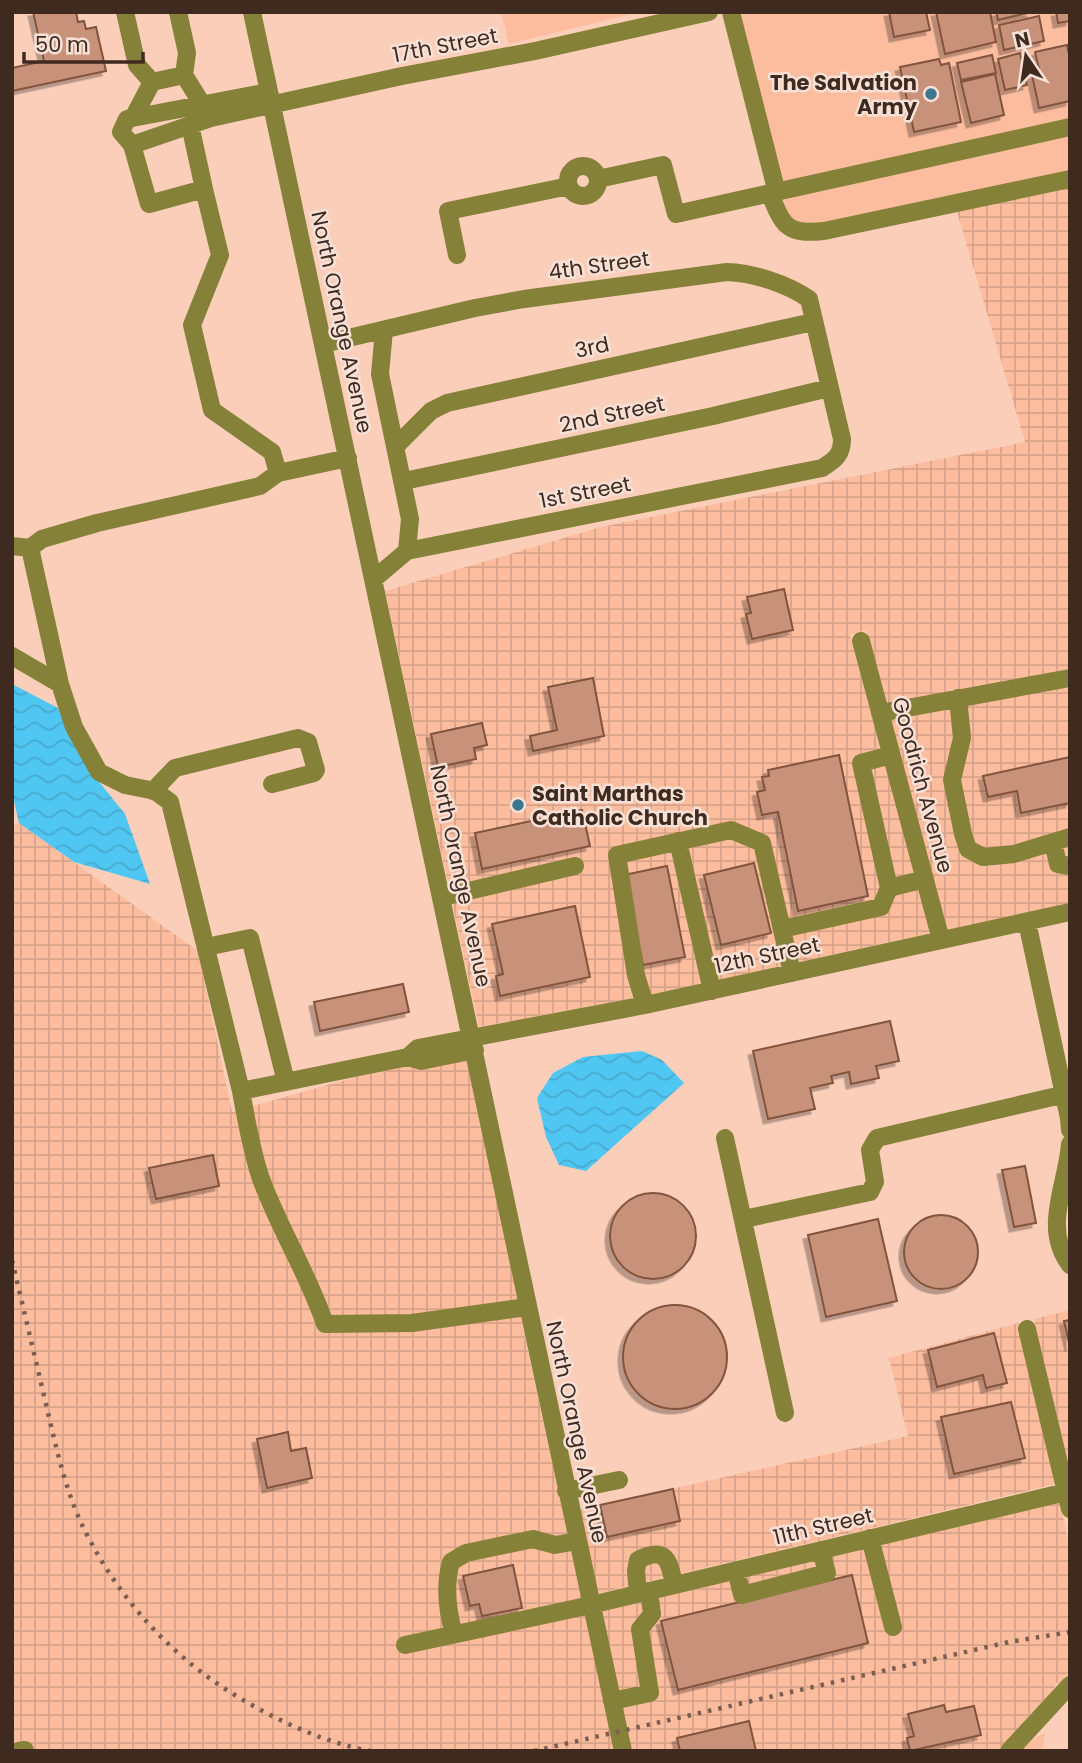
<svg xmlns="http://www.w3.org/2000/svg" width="1082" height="1763" font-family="Poppins,sans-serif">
<defs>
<pattern id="industrial-grid" width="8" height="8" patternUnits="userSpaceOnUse" patternTransform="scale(1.75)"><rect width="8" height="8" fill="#fcbd9f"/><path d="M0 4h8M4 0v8" fill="none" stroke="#d9a389"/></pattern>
<pattern id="water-waves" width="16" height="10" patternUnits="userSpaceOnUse" patternTransform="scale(1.75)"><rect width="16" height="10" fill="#50c6f2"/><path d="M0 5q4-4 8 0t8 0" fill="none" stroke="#47aacf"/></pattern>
<filter id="shadow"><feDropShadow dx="-4.5" dy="4.5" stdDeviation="0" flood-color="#0004"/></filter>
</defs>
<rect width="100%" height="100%" fill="#fbceb9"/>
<path fill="#fcbd9f" d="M501 12H640L509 44Z
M750 12H1070V178L955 205 951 195 778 233 740 15Z
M1045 1733 1042 1751H1021L1030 1741Z"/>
<path fill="url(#industrial-grid)" d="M1070 178V903L947 930 866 630 850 635 931 933 644 996 479 1027 385 591 601 527 1025 442 955 205Z
M19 823 198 951 232 1112 466 1046 526 1342 615 1751H12V825Z
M1070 1310V1472L1034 1319Z
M1018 1323 1056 1484 596 1594 578 1510 908 1436 889 1358Z
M1060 1502 1070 1549V1672L1059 1684 1056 1683 1054 1689 997 1751H632L600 1612Z"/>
<path fill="url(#water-waves)" d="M12 684 58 708 100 783 125 814 150 884 74 862 19 823 12 792Z
M642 1051 662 1060 684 1083 586 1171 559 1165 546 1137 537 1098 553 1073 583 1057Z"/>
<path fill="#c79279" stroke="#82533c" stroke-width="2" filter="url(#shadow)" d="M33 12H76L78 22 84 21 86 29 96 27 106 71 12 91V68L44 61Z
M889 12H926L930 30 894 37Z
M936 12H990L996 42 945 54Z
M996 12H1032L998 20Z
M1056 12H1070V21L1058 23Z
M1039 16 1044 41 1004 50 999 25Z
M1067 45 1070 59V101L1039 108 1032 75 1040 73 1035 52Z
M1020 53 1027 85 1005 90 998 59Z
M992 55 996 73 961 80 957 63Z
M939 59 941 65 949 63 961 122 914 132 900 67Z
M995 74 1004 115 971 123 961 82Z
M784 589 793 630 752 639 746 614 751 613 747 597Z
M593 678 604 736 533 751 530 736 557 730 548 687Z
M482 723 487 745 474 748 476 759 438 767 431 734Z
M839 755 868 896 798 911 778 812 762 815 757 792 765 790 762 777 769 776 768 770Z
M1070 757V803L1021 813 1017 791 988 797 983 776Z
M582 810 590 846 482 869 475 833Z
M754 863 771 933 721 945 704 875Z
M667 866 685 957 643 965 624 875Z
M575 906 590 977 500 996 496 976 503 974 492 924Z
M403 984 409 1012 320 1031 314 1002Z
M890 1021 899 1061 876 1066 879 1078 851 1084 849 1072 831 1076 833 1083 810 1088 815 1109 768 1119 753 1051Z
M213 1155 219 1186 156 1199 149 1168Z
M1025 1166 1036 1223 1014 1227 1002 1170Z
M610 1236a43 43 0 1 1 86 0a43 43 0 1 1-86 0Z
M904 1252a37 37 0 1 1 74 0a37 37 0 1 1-74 0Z
M878 1219 897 1301 826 1317 808 1235Z
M623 1357a52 52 0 1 1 104 0a52 52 0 1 1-104 0Z
M1070 1320V1347L1064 1321Z
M994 1333 1007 1383 986 1388 983 1375 937 1387 928 1350Z
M1011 1402 1025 1458 954 1474 941 1417Z
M288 1432 291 1451 306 1448 312 1478 267 1488 257 1439Z
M673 1489 680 1521 607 1537 600 1505Z
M513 1565 522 1608 482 1616 479 1604 470 1606 463 1576Z
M852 1575 868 1643 678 1690 661 1621Z
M944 1705 946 1712 974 1706 981 1735 910 1751 907 1738 914 1736 908 1714Z
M749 1721 756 1751H680L677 1738Z"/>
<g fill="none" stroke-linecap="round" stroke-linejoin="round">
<path stroke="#858138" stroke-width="18" d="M125 12 137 65 152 82 184 75
M178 12 187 53 184 75 202 104
M252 12 623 1751
M731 12 777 193
M269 92 127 119 121 132 132 145 211 118 402 76 535 51 709 12
M133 118 152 82
M190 125 204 189
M132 145 149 204 204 189 220 255 192 325 212 410 272 452 278 473
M568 181a15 15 0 1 1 30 0a15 15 0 1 1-30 0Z
M598 179 663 165 676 214 1070 127
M770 194C783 226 787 235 824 231L1070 179
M457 255 448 211 569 186
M384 330 380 374 410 519 407 551
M323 344 475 308 524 299 727 272C754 273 787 284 809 299L842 439C842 455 835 460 822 468L407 551 374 579
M396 446 431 411 447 403 813 322
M404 481 713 416 829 388
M12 546 30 548 60 684 74 727 99 772 125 785 155 791 170 802 241 1091 408 1057
M30 548 42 539 97 523 260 486 278 473 348 458
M861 641 941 940
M12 656 60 684
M958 698 962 738 952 780 963 834 968 849 983 857 1014 854 1070 837
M880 713 1070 678
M153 791 175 768 298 738 308 742 316 770 314 773 272 784
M678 841 712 991
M1053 842 1058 864 1070 866
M889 888 925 879
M443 897 575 866
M1027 922 1069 1118 1070 1130
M782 929 881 907 889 888 861 763 891 755
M206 947 250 938 286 1082
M645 1005 636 975 617 855 731 830 762 843 792 973
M475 1050 421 1061 408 1057 418 1048 645 1005 1070 912
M241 1091C246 1119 251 1148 260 1176 278 1227 308 1273 325 1324L412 1323 527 1307
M725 1138 785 1413
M1070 1144C1067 1185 1042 1228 1070 1265
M744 1219 870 1192 875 1182 870 1150 877 1138 1070 1093
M1027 1329 1070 1509
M566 1491 619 1480
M870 1538 893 1627
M736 1570 742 1595 827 1573 821 1550
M638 1593 636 1571 638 1560C666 1546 669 1560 674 1584
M454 1634C447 1610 444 1587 451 1562L466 1553 533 1539 555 1545 577 1541
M405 1645 591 1605 1066 1492
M612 1701 650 1693 640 1629 652 1614 649 1591
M19 1751 25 1750
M1009 1751 1070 1685"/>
<path stroke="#7b5e51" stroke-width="4.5" stroke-dasharray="3.5 7" stroke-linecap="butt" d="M12 1260C23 1307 34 1353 45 1400 55 1442 64 1487 83 1527 118 1598 170 1656 238 1697 278 1721 323 1742 370 1751
M534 1751 1009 1642 1070 1632"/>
</g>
<g fill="#3c778f" stroke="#f7e0d6" stroke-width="2.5">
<circle cx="931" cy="94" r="7"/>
<circle cx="518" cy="805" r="7"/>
</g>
<g text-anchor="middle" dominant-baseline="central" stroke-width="5" stroke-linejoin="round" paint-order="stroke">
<g font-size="21" fill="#3f2a20" stroke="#f7e0d6">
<text transform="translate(445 45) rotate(-11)">17th Street</text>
<text transform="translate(599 265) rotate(-8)">4th Street</text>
<text transform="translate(342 322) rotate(78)">North Orange Avenue</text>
<text transform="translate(592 347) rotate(-12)">3rd</text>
<text transform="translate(612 414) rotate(-12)">2nd Street</text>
<text transform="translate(585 492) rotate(-11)">1st Street</text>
<text transform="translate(923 785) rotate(75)">Goodrich Avenue</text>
<text transform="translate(461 876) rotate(78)">North Orange Avenue</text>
<text transform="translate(767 955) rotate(-12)">12th Street</text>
<text transform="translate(577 1432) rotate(78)">North Orange Avenue</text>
<text transform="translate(823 1526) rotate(-13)">11th Street</text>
</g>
<g font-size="21" font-weight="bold" fill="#3f2a20" stroke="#f7e0d6" text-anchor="end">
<text x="917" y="82">The Salvation<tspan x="917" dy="24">Army</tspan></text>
<text x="532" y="793" text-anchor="start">Saint Marthas<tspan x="532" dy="24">Catholic Church</tspan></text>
</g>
</g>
<rect width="1082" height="1763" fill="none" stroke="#3f2a20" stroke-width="28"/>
<g transform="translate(1026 56) rotate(347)" stroke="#f7e0d6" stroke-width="5" paint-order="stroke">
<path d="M0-5L12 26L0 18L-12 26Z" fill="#3f2a20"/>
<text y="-10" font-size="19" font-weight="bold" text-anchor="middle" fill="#3f2a20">N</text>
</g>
<path d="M24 52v10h119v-10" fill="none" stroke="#3f2a20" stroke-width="3.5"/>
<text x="35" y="52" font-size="21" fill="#3f2a20" stroke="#f7e0d6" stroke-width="5" paint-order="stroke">50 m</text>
</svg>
